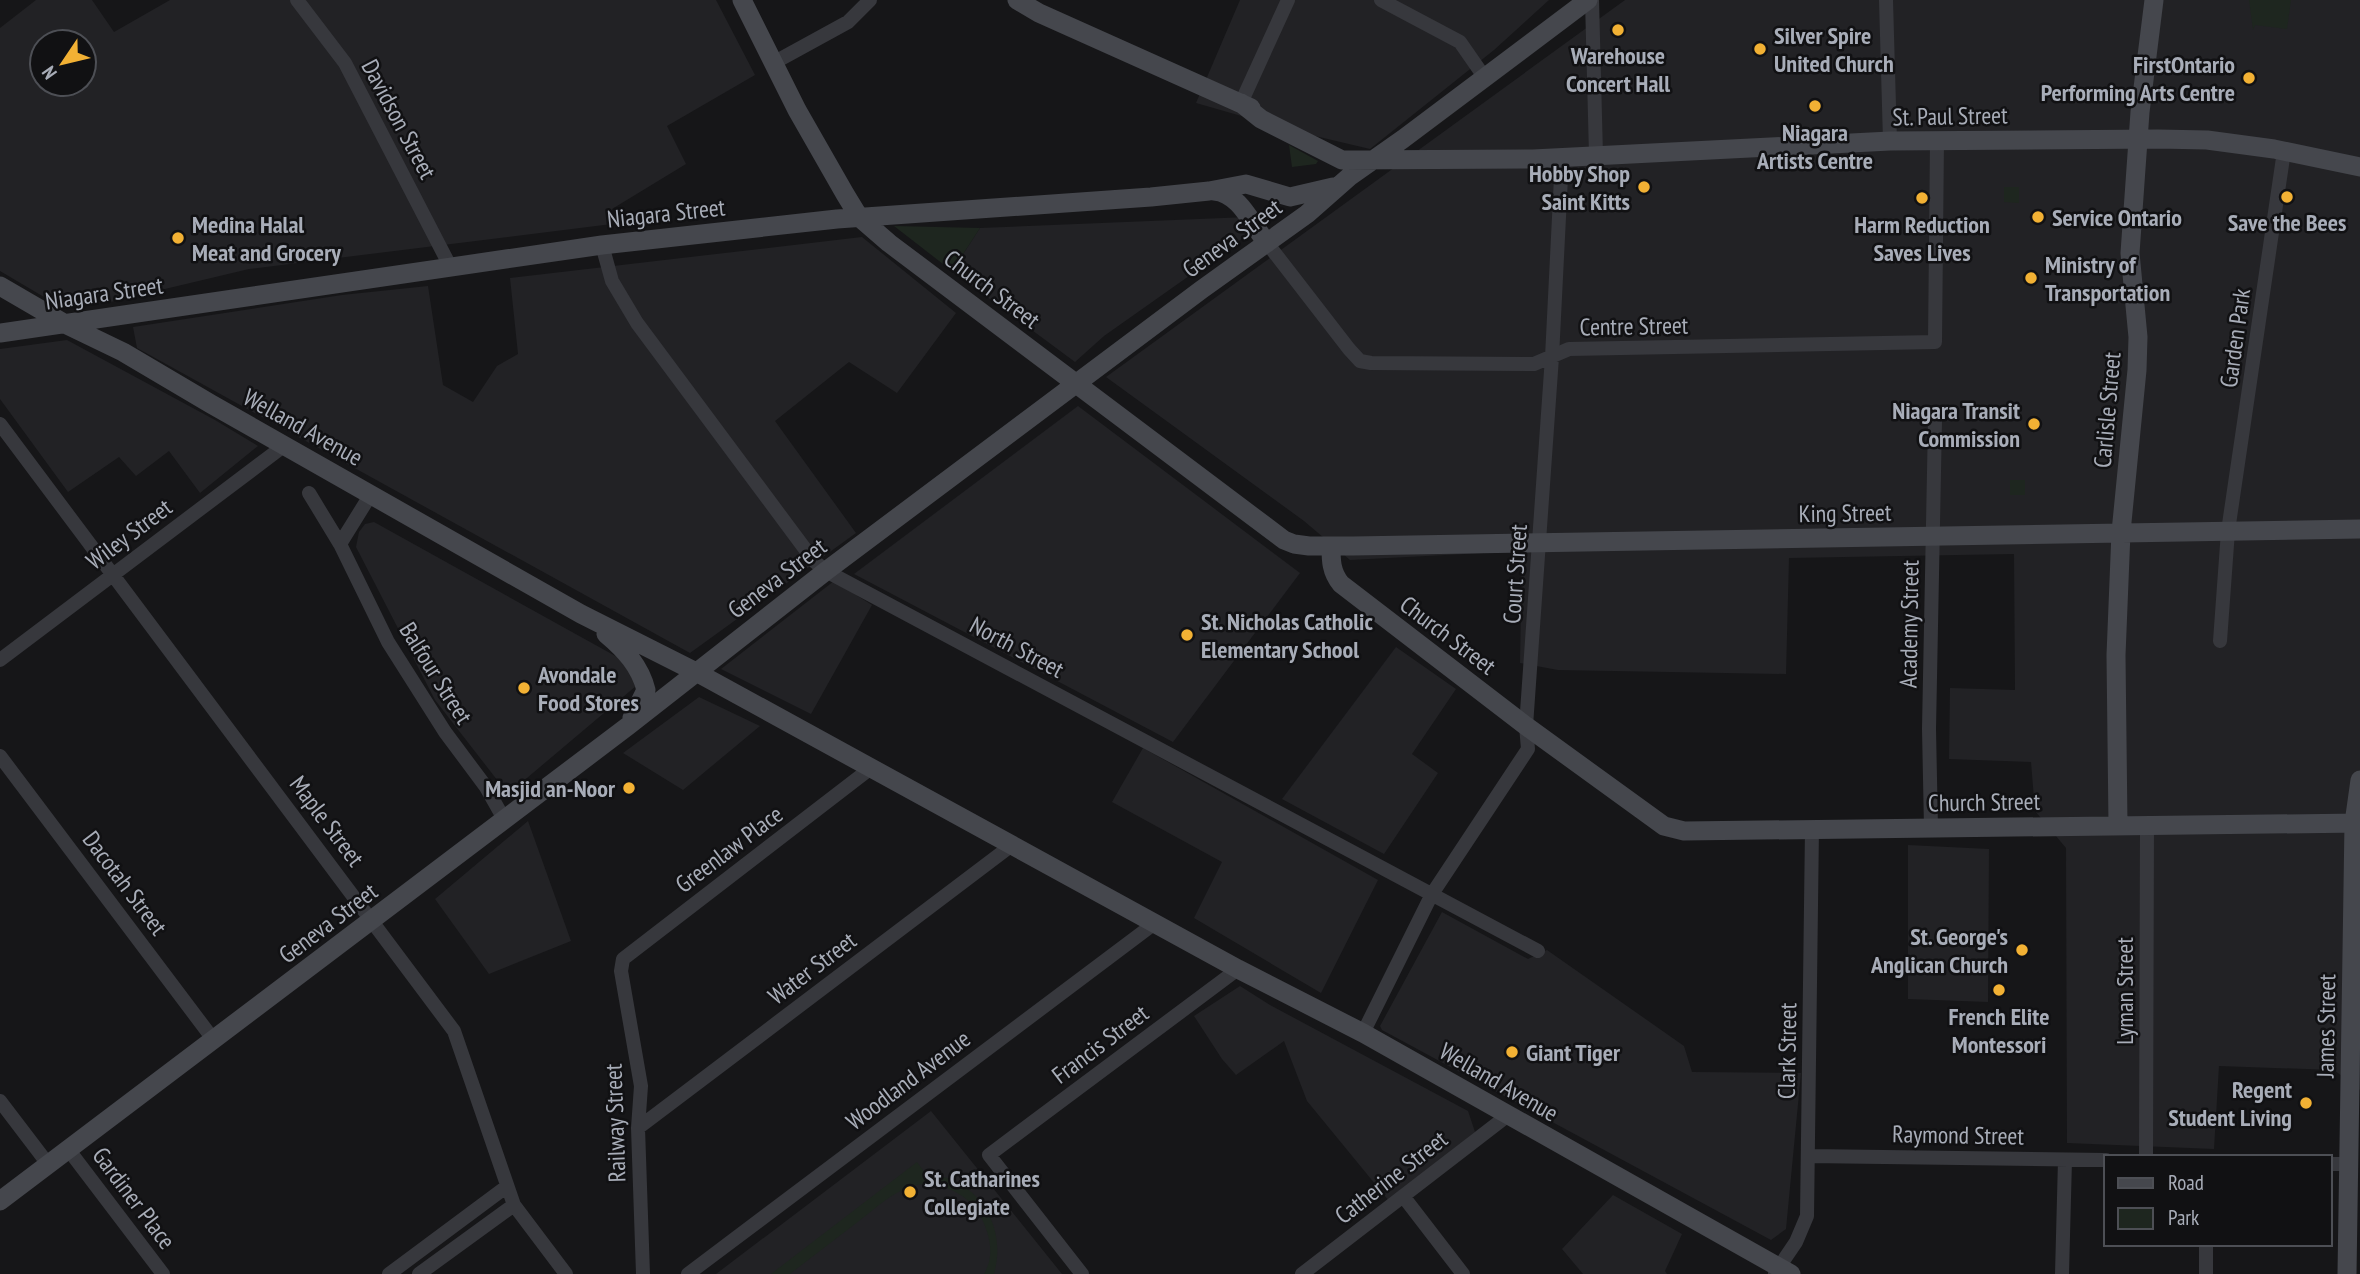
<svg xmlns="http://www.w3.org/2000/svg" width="2360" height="1274" font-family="'PT Sans Narrow',sans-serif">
<rect width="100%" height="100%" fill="#161618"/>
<path fill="#222225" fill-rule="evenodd" d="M36 0H92L114 32 170 0H716L755 75 667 126 686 164 612 209V224L249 269 106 303 66 304 44 297 0 271V28ZM42 42H84V84H42Z
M1240 0H1549L1494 50 1370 149 1294 131 1196 103Z
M1625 0H2360V1090L2334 1070 2219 1066 2214 1149 2067 1143 2066 848 2035 811 2031 762 1949 759 1950 688 2015 690 2014 554 1789 558 1786 674 1558 670 1520 663 1522 551 1350 560 1304 521 1106 377Z
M1274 216 1104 336 1075 362 952 271 980 228Z
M862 237 956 313 897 393 849 362 775 421 856 533 690 653 137 348 133 327 342 295 428 286 443 385 473 402 497 366 518 354 510 278Z
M67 340 215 420 258 446 200 493 169 451 136 476 119 457 68 492 0 399V349Z
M1078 406 1300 573 1173 742 854 574Z
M374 522 637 668 636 686 508 794 435 700 356 547 359 532 365 524Z
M834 581 872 605 811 714 721 669Z
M1396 647 1456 689 1412 754 1438 773 1384 854 1282 799Z
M699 697 760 726 683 790 623 753Z
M1143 748 1378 880 1321 993 1194 918 1222 862 1112 802Z
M528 821 571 941 489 974 435 899Z
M1908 845 1989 849 1988 1002 1908 999Z
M1442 912 1528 959 1547 950 1684 1046 1692 1072 1801 1073 1786 1229 1771 1240 1382 1030 1380 1026Z
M1240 986 1270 1005 1468 1111 1475 1132 1389 1201 1307 1101 1284 1041 1236 1075 1222 1059 1194 1016Z
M931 1111 1062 1274H716Z
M1613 1195 1682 1234 1665 1271 1667 1274H1583L1562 1249Z"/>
<path fill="#1e261f" d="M2249 0H2291L2287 29 2255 25 2253 30Z
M1289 145 1318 161 1316 164 1292 167Z
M2004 187H2019V203L2004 202Z
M894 226 980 228 952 271Z
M2010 480H2025V495H2010Z
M917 1162 926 1174C977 1177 1008 1225 994 1274H984C995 1256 990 1235 981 1217 970 1195 938 1178 913 1186 892 1192 876 1208 859 1221 836 1239 813 1256 790 1274H771Z"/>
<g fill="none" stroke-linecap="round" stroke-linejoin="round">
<path stroke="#37383d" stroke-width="14" d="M297 0 345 63 450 266
M1381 0 1460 42 1485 78
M1592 0 1596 155
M1886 0 1890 141
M775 62 848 22 870 0
M1241 103 1288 0
M1267 243 1349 349 1360 361 1371 363 1534 364 1569 349 1935 342 1937 140
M602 245 612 281 637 323 814 561 826 571 1538 951
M0 424 454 1031 514 1205 566 1274
M309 493 340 544 388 642 445 732 486 787 504 819
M340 544 371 494
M2220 641 2228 531 2284 151
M0 660 285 445
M0 756 213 1039
M1931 828 1929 729 1935 421
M1363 1033 1432 894 1528 749 1526 726 1552 357 1562 157
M0 1101 48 1164
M638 1128 1012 845
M68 1149 163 1274
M1809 1156 2106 1160
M2146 1157 2147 825
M2330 1164H2349
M1403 1196 1463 1274
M1775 1273 1796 1242 1807 1216 1812 828
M389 1274 506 1187
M419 1274 514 1205
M643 1274 638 1128 641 1086 621 971 623 959 871 768
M688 1274 1155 923
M1082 1274 989 1155 1238 969
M1302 1274 1507 1116
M2062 1274 2065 1160
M2206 1274V1244"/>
<path stroke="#45474d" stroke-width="19" d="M742 0 797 110 845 194 859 217 889 243 1284 540 1294 544 1309 546H1353L2360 529
M1017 0 1039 13 1251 108
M1241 103 1261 119 1342 160 1533 159 1890 141 2158 139 2207 140 2274 149 2360 167
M1214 191C1240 193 1252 225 1267 243
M0 286 67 325 123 352 211 404 581 614 696 672 1238 969 1363 1033 1791 1274
M0 333 602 245 837 219 1151 197 1209 191 1246 184 1290 197 1333 187
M1331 546C1331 560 1331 572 1341 584L1526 726 1664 826 1684 831 2360 823
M606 634C625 650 640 666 646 690L632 718
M2118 825 2116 655 2121 532 2137 370 2138 337 2130 253 2140 112 2154 0
M0 1201 628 726 826 571 1201 290 1307 214 1349 177 1403 139 1588 0
M2347 1274 2354 823 2360 780"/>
</g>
<g fill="#f2b134" stroke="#111113" stroke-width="2.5">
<circle cx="1618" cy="30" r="7"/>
<circle cx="1760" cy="49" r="7"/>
<circle cx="2249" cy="78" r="7"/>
<circle cx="1815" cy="106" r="7"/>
<circle cx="1644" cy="187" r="7"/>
<circle cx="2287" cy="197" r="7"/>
<circle cx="1922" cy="198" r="7"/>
<circle cx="2038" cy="217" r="7"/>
<circle cx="178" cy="238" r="7"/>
<circle cx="2031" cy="278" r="7"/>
<circle cx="2034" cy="424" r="7"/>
<circle cx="1187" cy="635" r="7"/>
<circle cx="524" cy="688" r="7"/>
<circle cx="629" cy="788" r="7"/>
<circle cx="2022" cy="950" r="7"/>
<circle cx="1999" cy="990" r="7"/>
<circle cx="1512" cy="1052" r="7"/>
<circle cx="2306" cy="1103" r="7"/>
<circle cx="910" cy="1192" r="7"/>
</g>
<g text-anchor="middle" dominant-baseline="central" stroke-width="5" stroke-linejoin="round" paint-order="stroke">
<g font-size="24" font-weight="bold" fill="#a8adb8" stroke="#111113" text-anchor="start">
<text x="1774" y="35">Silver Spire<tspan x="1774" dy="28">United Church</tspan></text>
<text x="1618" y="55" text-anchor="middle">Warehouse<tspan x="1618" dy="28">Concert Hall</tspan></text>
<text x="2235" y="64" text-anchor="end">FirstOntario<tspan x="2235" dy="28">Performing Arts Centre</tspan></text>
<text x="1815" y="132" text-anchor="middle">Niagara<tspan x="1815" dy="28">Artists Centre</tspan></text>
<text x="1630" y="173" text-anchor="end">Hobby Shop<tspan x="1630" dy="28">Saint Kitts</tspan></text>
<text x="2052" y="217">Service Ontario</text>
<text x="2287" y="222" text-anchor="middle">Save the Bees</text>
<text x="192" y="224">Medina Halal<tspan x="192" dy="28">Meat and Grocery</tspan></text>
<text x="1922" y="224" text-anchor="middle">Harm Reduction<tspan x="1922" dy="28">Saves Lives</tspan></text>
<text x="2045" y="264">Ministry of<tspan x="2045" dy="28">Transportation</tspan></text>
<text x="2020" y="410" text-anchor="end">Niagara Transit<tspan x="2020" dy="28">Commission</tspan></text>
<text x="1201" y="621">St. Nicholas Catholic<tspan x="1201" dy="28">Elementary School</tspan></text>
<text x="538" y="674">Avondale<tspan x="538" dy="28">Food Stores</tspan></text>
<text x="615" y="788" text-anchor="end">Masjid an-Noor</text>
<text x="2008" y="936" text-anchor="end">St. George's<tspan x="2008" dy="28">Anglican Church</tspan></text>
<text x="1999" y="1016" text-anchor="middle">French Elite<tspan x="1999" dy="28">Montessori</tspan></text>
<text x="1526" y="1052">Giant Tiger</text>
<text x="2292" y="1089" text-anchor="end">Regent<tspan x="2292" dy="28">Student Living</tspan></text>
<text x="924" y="1178">St. Catharines<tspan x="924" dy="28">Collegiate</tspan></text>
</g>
<g font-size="24" fill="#a8adb8" stroke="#111113">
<text transform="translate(1950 116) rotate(-1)">St. Paul Street</text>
<text transform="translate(399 119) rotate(62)">Davidson Street</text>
<text transform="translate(666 213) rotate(-6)">Niagara Street</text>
<text transform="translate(1232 238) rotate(-36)">Geneva Street</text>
<text transform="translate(992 289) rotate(37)">Church Street</text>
<text transform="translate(104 293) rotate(-8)">Niagara Street</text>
<text transform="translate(1634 326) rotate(-1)">Centre Street</text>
<text transform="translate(2235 338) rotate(-82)">Garden Park</text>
<text transform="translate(2107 410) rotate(-85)">Carlisle Street</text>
<text transform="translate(303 427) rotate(29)">Welland Avenue</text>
<text transform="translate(1845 513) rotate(-1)">King Street</text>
<text transform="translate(129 534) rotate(-37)">Wiley Street</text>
<text transform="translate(1515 574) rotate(-86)">Court Street</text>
<text transform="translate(777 578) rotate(-37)">Geneva Street</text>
<text transform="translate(1909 624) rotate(-89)">Academy Street</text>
<text transform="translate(1448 635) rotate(37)">Church Street</text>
<text transform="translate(1017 647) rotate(28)">North Street</text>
<text transform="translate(436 673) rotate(58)">Balfour Street</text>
<text transform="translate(1984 802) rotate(-1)">Church Street</text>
<text transform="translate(327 821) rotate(53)">Maple Street</text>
<text transform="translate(729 849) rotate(-37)">Greenlaw Place</text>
<text transform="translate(125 883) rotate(53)">Dacotah Street</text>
<text transform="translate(328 923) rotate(-37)">Geneva Street</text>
<text transform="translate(812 968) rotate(-37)">Water Street</text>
<text transform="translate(2124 991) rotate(-90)">Lyman Street</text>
<text transform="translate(2326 1026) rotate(-89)">James Street</text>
<text transform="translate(1100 1044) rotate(-37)">Francis Street</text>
<text transform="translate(1787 1051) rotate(-89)">Clark Street</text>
<text transform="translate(908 1080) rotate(-37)">Woodland Avenue</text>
<text transform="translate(1499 1082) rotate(30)">Welland Avenue</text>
<text transform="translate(615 1123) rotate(-92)">Railway Street</text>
<text transform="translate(1958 1135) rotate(1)">Raymond Street</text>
<text transform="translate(1391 1177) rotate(-38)">Catherine Street</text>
<text transform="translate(134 1198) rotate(53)">Gardiner Place</text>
</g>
</g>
<rect x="2104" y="1155" width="228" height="91" fill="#111113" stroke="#4d4f55" stroke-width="2"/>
<rect x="2118" y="1178" width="35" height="10" fill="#45474d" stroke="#4d4f55" stroke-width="2"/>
<text x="2168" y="1190" font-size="21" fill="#a8adb8">Road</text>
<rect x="2118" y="1208" width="35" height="21" fill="#1e261f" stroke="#4d4f55" stroke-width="2"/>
<text x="2168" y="1225" font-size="21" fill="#a8adb8">Park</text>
<g transform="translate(63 63) rotate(235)"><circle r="33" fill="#111113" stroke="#4d4f55" stroke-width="2"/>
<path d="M0-5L12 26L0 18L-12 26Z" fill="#f2b134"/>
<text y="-10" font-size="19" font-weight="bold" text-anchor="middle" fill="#a8adb8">N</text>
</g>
</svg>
